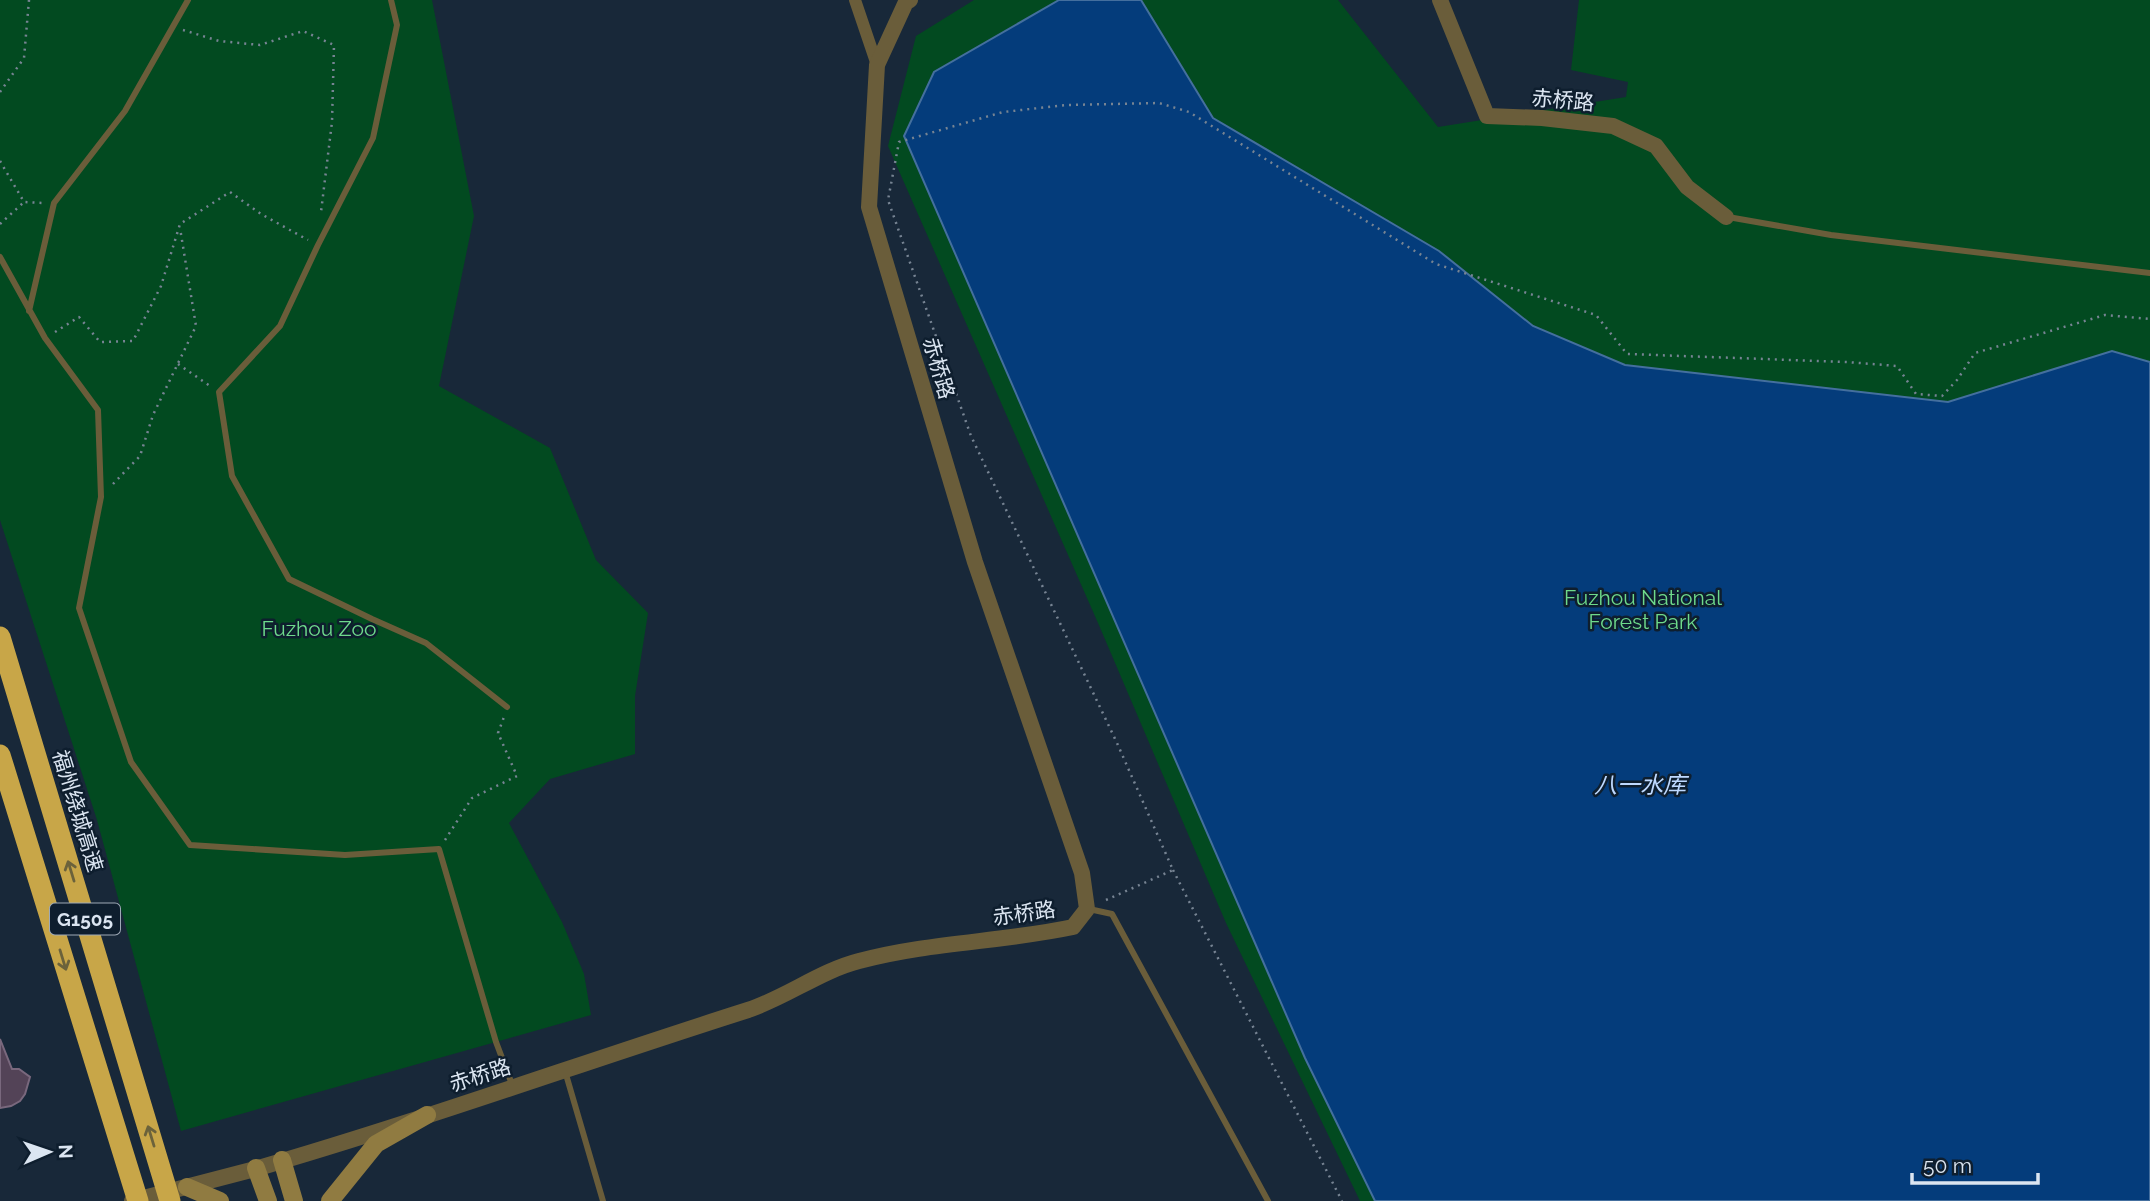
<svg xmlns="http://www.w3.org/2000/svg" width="2150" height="1201" font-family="Raleway,'Noto Sans SC',sans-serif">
<rect width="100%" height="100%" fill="#182839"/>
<path fill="#024a20" d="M0 0H432L474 216 439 386 550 448 596 560 648 613 635 696V754L550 779 509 823 562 922 584 974 591 1015 181 1131 97 820 0 520Z
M974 0H1338L1438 127 1626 97 1628 82 1571 70 1579 0H2150V1201H1360L1226 923 1098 623 888 146 916 36Z"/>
<path fill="#043c7b" stroke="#446f9e" stroke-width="2" d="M1059 0H1141L1213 118 1439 251 1533 326 1625 365 1948 402 2112 351 2150 362V1201H1375L1305 1058 904 136 934 72Z"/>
<path fill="#534357" stroke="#79687d" stroke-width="2" d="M0 1039 12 1069H19L30 1077 25 1094 20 1101 11 1106 0 1108Z"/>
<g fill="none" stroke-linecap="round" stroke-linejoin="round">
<path stroke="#778493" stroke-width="2.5" stroke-dasharray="2 5" stroke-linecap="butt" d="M183 30 219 41 260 45 303 31 334 45 332 122 321 212
M0 92 24 58 29 0
M0 161 24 202 43 203
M0 224 24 202
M55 332 79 317 100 342 133 341 161 286 180 224 230 192 261 214 308 240
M178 364 210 386
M113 484 140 456 153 415 196 326 180 228
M445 840 472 798 517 776 498 733 504 717
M1173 870 1342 1201
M1106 900 1173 870 1117 743 971 436 888 200 899 142 1003 112 1067 105 1159 103 1189 112 1436 264 1596 315 1627 354 1847 362 1897 366 1916 394 1942 396 1957 380 1975 353 2105 315 2150 319"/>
<path stroke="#6a5d3a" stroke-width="6" d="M391 0 397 25 373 138 318 245 280 326 219 392 232 476 289 579 372 619 426 643 507 707
M1728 217 1831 235 2150 273
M0 257 45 338 98 410 101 497 79 608 131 762 190 845 345 855 439 849 496 1042 513 1087
M29 311 54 203 125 111 188 0
M1089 909 1112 914 1268 1201
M565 1071 603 1201"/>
<path stroke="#6a5d3a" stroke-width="12" d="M855 0 877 65"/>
<path stroke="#6a5d3a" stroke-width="16" d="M1440 0 1487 116 1542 118 1613 126 1656 146 1687 187 1726 217
M132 1201C173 1190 214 1180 255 1169 421 1121 584 1062 748 1010 787 997 820 971 859 961 930 942 1003 942 1073 927L1087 909 1082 873 975 562 869 207 877 65 906 2 910 0"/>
<path stroke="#907b41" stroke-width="18" d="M282 1160 294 1201
M256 1168 268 1201
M187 1187 220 1201
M330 1201 376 1144 427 1115"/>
<path stroke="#c8a648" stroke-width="21" d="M0 637 170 1201
M0 755 138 1201"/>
</g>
<defs><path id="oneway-shaft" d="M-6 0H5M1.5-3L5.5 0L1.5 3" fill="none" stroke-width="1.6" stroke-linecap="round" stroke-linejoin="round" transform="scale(1.75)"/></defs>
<g stroke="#6b623b">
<use href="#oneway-shaft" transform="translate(71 871) rotate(-107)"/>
<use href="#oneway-shaft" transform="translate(63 960) rotate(73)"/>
<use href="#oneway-shaft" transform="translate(151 1136) rotate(-107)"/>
</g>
<g text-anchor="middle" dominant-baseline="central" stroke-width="5" stroke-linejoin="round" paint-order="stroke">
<rect fill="#0e1e2e" stroke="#9ea9b6" stroke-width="2" x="50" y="903.5" width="70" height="31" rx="5"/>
<g font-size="19" font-weight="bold" fill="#dbe5f1">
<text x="85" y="919">G1505</text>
</g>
<g font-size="21" fill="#dbe5f1" stroke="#0e1e2e">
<text transform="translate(1563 100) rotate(5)">赤桥路</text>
<text transform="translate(939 368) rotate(74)">赤桥路</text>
<text transform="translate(78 811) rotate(73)">福州绕城高速</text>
<text transform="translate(1024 913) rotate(-8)">赤桥路</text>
<text transform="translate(480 1075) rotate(-18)">赤桥路</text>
</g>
<g font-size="21" fill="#6eda8c" stroke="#0e1e2e">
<text x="1643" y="597">Fuzhou National<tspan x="1643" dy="24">Forest Park</tspan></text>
<text x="319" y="628">Fuzhou Zoo</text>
</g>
<g font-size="23" font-style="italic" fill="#bed9ff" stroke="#0e1e2e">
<text x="1640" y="784">八一水库</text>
</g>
</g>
<g transform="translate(49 1152) rotate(88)" stroke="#0e1e2e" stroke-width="5" paint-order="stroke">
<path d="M0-5L12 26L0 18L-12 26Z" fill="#dbe5f1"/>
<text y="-10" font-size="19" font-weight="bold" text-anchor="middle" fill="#dbe5f1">N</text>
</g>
<path d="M1912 1173v10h126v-10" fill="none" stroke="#dbe5f1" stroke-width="3.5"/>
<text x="1923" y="1173" font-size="21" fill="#dbe5f1" stroke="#0e1e2e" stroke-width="5" paint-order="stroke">50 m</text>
</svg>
